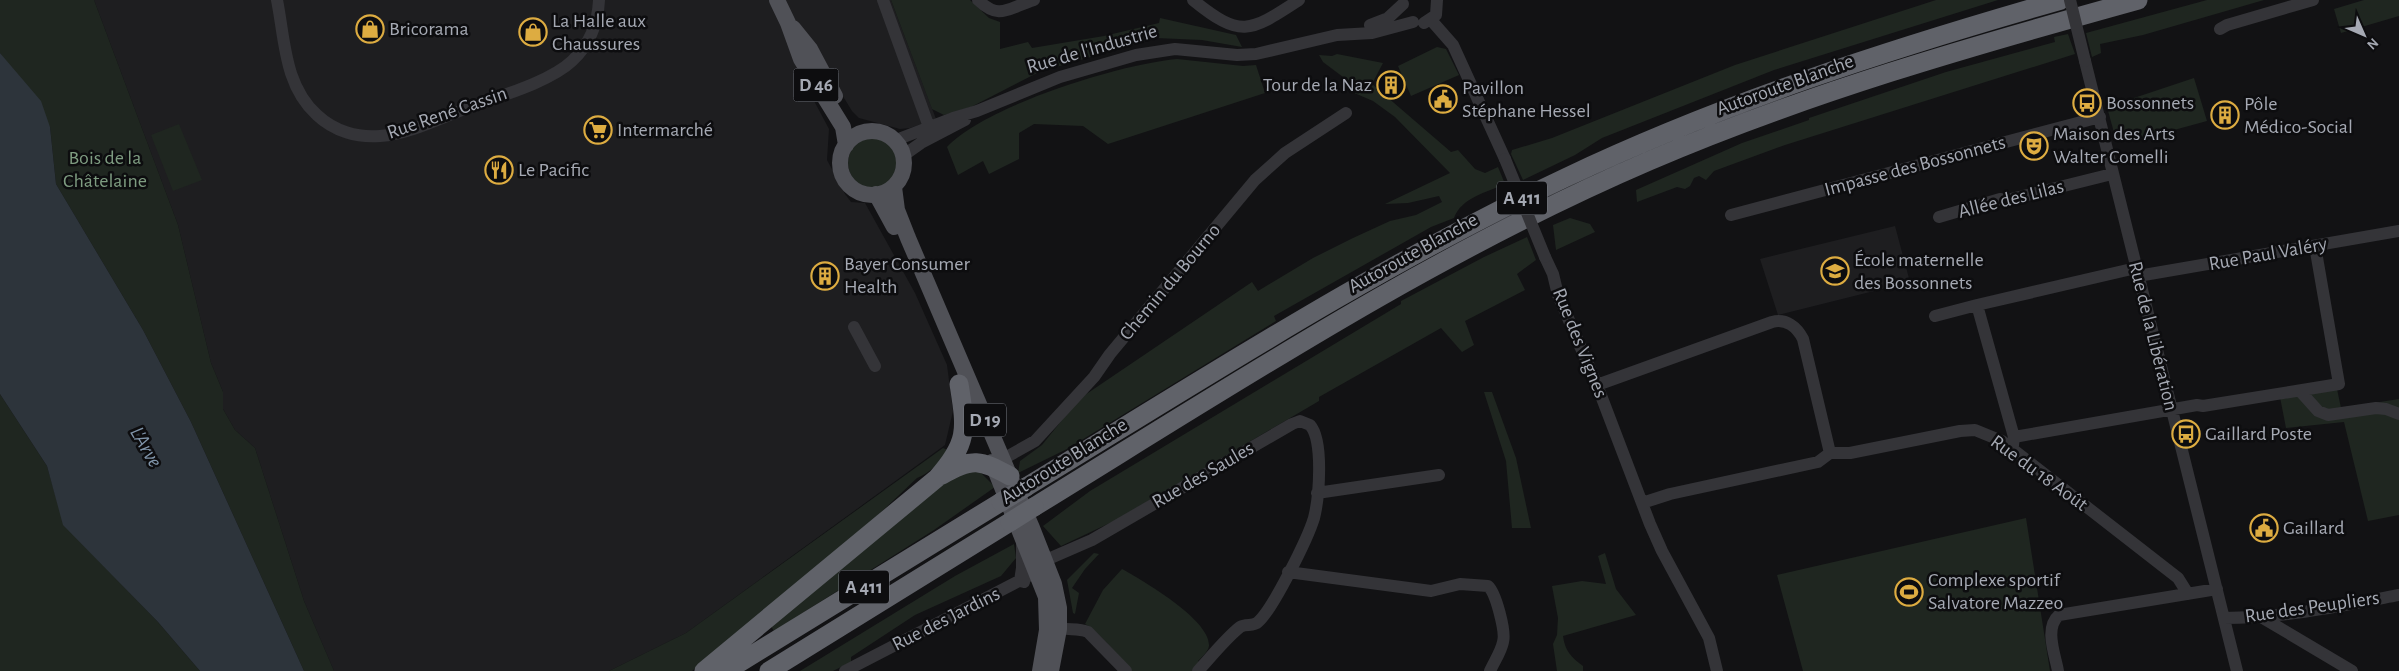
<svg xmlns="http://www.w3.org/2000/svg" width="2399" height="671" font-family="'Alegreya Sans',sans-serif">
<rect width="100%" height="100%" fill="#121214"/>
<path fill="#1e1e20" d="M94 0H891L936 119 910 128 900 129 859 118 852 111 836 85 812 97 829 129 827 160 845 194 851 202 865 203 915 293 947 365 953 411 945 445 686 633 609 671H334L304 601 255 448 235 430 223 409V392L211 363 178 225Z
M1895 226 1910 282 1778 315 1760 259Z"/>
<path fill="#1f2620" d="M0 0H94L178 225 211 363 223 392V409L235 430 255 448 304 601 334 671H304L191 422 143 330 56 184 50 127 0 53Z
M891 0H970L989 18 1000 22V49L1028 42 1032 48 1104 36 1159 23 1160 18 1236 35 1242 47 1202 40 1156 38 1039 72 971 107 944 115 932 109Z
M1936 0H1998L1774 70 1602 138 1575 155 1523 180 1511 154 1512 150 1552 138 1735 65Z
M2207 0H2264L2143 35 2100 44 2101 53 2092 57 2086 33Z
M2364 0H2399V16L2341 33 2334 9Z
M2068 34 2075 54 1785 145 1714 171 1706 180 1699 176 1694 178 1690 186 1685 189 1677 187 1637 202 1636 190 1742 143 1809 120V118L1946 72 2055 42 2054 37Z
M1437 47 1446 49 1459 75 1411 96 1398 66Z
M1337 54 1383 63 1372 84 1451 152 1458 150 1475 169 1485 173 1498 167 1505 184C1487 192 1461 198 1454 218L1431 227 1274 316 1276 321 1067 449 1018 473 1020 461 1042 445 1079 399 1252 282 1258 291 1313 258 1353 238 1390 221 1416 215 1442 202 1439 196 1408 203 1385 204 1450 173 1395 117 1373 101 1352 92 1343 77 1323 62 1319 55 1332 56Z
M1177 59 1243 66 1256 65 1265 93 1108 144 1083 126 1034 124 1019 133V159L989 174 983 161 958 175 947 147C985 106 1120 64 1177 59Z
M2194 78 2207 121 2130 142 2129 137 2116 140 2107 107Z
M179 124 202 180 173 191 151 135Z
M848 163a25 25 0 1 1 50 0a25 25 0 1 1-50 0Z
M1570 218 1590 224 1595 232 1556 250 1553 225Z
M1527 237 1536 260 1517 274 1525 290 1465 321 1474 345 1462 352 1441 328 1319 397V401L1114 521 1061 546 1043 526 1090 491 1401 304V301L1484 257Z
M2337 389 2341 408 2399 399V515L2368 521 2344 422 2286 428 2280 397Z
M1484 392H1492L1516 458 1531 528H1512L1506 461Z
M0 394 47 466 64 525 158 622 200 671H0Z
M943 448 950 451C941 461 929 474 917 478L877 516 692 671H609L686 633Z
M976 468 995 487 934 530 774 631 770 625 941 484Z
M2026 518 2050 671H1803L1777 575Z
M1014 544 1016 558 1001 576 915 615 851 657V662L833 671H800L955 576Z
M1094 553 1099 554 1085 569 1072 588 1079 593 1075 614 1073 613 1067 580Z
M1605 553 1616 589 1636 615 1563 636C1565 651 1571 657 1583 666V671H1557L1553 644 1557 635 1558 618 1552 586 1582 581 1606 584 1598 556Z
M1122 569C1142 580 1211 620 1209 646 1208 652 1202 657 1198 661L1200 664 1193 671H1132C1119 658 1099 631 1085 624L1103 590Z"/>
<path fill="#2d343b" d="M0 53 41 101 50 127 56 184 143 330 191 422 304 671H200L158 622 63 525 47 466 0 394Z"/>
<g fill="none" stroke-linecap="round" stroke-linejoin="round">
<path stroke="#343438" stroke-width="12" d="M277 0C285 40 284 85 317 115 334 131 357 138 380 136 408 134 436 120 462 110 493 98 549 83 572 61 589 45 598 23 599 0
M883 0 929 127
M978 0C1000 21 1008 8 1034 0
M1193 0C1241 39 1250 32 1299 0
M1431 20 1453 45 1505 159
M1424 23 1436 15 1437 0
M1370 25 1388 18 1403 4
M2220 29 2227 25 2313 0
M2085 61 2237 671
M896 140 953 118 977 111 1060 77 1136 55 1175 49 1237 55 1256 54 1337 35 1372 33 1413 22
M904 155 921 143 965 120
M1731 215 2100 117
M1939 217 2000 199 2007 200 2112 174
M1545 257 1553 274 1558 295 1597 385 1650 524 1662 551 1709 638 1717 671
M2138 276 2399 231
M1935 316 1977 305
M854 327 875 366
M1597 385 1772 322C1786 318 1797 327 1803 339L1830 453
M2300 391 2318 411 2328 415 2376 408 2386 409 2399 414
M2014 437 2197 405 2203 406 2339 384 2315 246
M2013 445 2014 437 1977 305 2136 268
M1003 459 1035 441 1094 377 1110 354 1255 180 1285 153 1346 113
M1317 493 1439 475
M1642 503 1670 494 1818 462 1830 453H1850L1960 431 1975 430 2002 441 2178 578 2188 594
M1022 543V568L1020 581 1024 582
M1040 568 1046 560 1092 540 1292 424 1300 421 1310 425C1324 441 1319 498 1314 518 1308 538 1273 609 1258 622 1253 627 1246 623 1240 627 1225 639 1211 657 1198 671
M1288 572 1431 591 1460 584 1488 586C1496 593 1506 632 1503 642 1501 652 1494 662 1490 671
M2224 618C2284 618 2341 606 2399 595
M2263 618 2352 671
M1053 624C1064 633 1075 626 1088 632L1126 671
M845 671 1042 569
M2058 671C2055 654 2044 628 2059 615L2217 589"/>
<path stroke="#505157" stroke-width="16" d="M777 0 788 23 801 59 843 127 846 145
M793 28 810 49 835 96
M840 163a32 32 0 1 1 64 0a32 32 0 1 1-64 0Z
M894 187 897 210 908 238 1032 528 1054 584 1059 608V629L1051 671
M876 194 894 227
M992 462 1046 597 1047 630 1040 671"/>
<path stroke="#606269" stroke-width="19" d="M942 475C973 457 980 460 1010 476
M1026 487C1203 379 1378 266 1567 177 1725 102 1893 48 2061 0
M1034 507C1234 384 1432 254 1649 161 1807 93 1972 46 2138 0
M704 671 937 478C969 442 966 429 959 384
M726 671 1001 502
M769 671 1010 522"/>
<path stroke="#343438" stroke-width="12" d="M2070 0 2085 61
M1505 159 1545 257"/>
<path stroke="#606269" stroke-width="19" d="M1001 502 1026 487
M1010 522 1034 507"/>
</g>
<defs>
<g id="shop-ring" transform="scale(1.4375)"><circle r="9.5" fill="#0d0d0f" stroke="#ddac41" stroke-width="1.5"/><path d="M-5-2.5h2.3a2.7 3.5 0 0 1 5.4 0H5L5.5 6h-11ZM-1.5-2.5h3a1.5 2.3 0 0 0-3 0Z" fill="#ddac41"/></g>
<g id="building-ring" transform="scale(1.4375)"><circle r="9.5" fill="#0d0d0f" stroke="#ddac41" stroke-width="1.5"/><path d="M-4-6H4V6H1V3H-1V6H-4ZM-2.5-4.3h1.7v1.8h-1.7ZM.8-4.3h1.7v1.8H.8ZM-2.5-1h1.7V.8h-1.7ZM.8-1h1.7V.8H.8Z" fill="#ddac41"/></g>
<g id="civic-ring" transform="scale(1.4375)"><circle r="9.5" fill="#0d0d0f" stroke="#ddac41" stroke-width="1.5"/><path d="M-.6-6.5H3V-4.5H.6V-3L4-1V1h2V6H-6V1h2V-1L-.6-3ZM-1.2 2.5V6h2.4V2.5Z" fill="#ddac41"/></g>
<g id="bus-ring" transform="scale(1.4375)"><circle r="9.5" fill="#0d0d0f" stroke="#ddac41" stroke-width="1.5"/><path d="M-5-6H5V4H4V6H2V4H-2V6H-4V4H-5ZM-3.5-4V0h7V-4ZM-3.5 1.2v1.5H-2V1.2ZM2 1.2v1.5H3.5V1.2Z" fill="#ddac41"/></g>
<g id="supermarket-ring" transform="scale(1.4375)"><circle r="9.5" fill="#0d0d0f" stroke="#ddac41" stroke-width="1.5"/><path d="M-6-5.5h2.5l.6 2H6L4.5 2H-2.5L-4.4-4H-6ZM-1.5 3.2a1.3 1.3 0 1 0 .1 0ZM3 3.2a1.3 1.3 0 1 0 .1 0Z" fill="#ddac41"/></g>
<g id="theatre-ring" transform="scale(1.4375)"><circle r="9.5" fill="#0d0d0f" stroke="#ddac41" stroke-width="1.5"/><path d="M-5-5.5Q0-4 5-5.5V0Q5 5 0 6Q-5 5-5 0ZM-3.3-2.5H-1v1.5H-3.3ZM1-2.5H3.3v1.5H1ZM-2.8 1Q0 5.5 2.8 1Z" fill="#ddac41"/></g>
<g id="restaurant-ring" transform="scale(1.4375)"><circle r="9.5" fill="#0d0d0f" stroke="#ddac41" stroke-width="1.5"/><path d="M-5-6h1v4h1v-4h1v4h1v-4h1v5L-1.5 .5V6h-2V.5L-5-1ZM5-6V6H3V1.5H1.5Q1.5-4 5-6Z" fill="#ddac41"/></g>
<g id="school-ring" transform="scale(1.4375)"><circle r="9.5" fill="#0d0d0f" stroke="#ddac41" stroke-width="1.5"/><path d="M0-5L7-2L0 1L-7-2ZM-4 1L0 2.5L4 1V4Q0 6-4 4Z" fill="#ddac41"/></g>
<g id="stadium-ring" transform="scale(1.4375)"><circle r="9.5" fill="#0d0d0f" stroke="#ddac41" stroke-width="1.5"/><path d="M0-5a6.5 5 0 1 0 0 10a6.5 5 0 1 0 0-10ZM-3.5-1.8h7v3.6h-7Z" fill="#ddac41"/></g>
</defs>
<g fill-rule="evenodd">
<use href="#shop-ring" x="370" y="29"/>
<use href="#shop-ring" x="533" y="32"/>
<use href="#building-ring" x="1391" y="85"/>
<use href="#civic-ring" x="1443" y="99"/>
<use href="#bus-ring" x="2087" y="103"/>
<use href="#building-ring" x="2225" y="115"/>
<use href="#supermarket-ring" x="598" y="130"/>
<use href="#theatre-ring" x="2034" y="146"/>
<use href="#restaurant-ring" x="499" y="170"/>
<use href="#school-ring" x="1835" y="271"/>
<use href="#building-ring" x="825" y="276"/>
<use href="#bus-ring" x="2186" y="434"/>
<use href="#civic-ring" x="2264" y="528"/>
<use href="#stadium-ring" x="1909" y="592"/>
</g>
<g text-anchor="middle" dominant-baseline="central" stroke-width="5" stroke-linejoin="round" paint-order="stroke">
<g fill="#0d0d0f" stroke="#777a82" stroke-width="1">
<rect x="793.5" y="68.5" width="45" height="33" rx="4"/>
<rect x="1497" y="181.5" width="50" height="33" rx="4"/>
<rect x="964" y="403.5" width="42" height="33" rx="4"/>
<rect x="839" y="570.5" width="50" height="33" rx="4"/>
</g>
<g font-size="19" font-weight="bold" fill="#a5a9b3">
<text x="816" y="85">D 46</text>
<text x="1522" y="198">A 411</text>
<text x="985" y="420">D 19</text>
<text x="864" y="587">A 411</text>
</g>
<g font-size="20" fill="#a5a9b3" stroke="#0d0d0f" text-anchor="start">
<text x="552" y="21">La Halle aux<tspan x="552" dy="23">Chaussures</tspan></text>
<text x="389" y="29">Bricorama</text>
<text x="1372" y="85" text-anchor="end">Tour de la Naz</text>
<text x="1462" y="88">Pavillon<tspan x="1462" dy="23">Stéphane Hessel</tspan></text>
<text x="2106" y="103">Bossonnets</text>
<text x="2244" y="104">Pôle<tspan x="2244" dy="23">Médico-Social</tspan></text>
<text x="617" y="130">Intermarché</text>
<text x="2053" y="134">Maison des Arts<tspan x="2053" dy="23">Walter Comelli</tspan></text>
<text x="518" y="170">Le Pacific</text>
<text x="1854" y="260">École maternelle<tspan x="1854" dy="23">des Bossonnets</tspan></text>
<text x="844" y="264">Bayer Consumer<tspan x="844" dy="23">Health</tspan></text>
<text x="2205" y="434">Gaillard Poste</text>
<text x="2283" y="528">Gaillard</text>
<text x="1928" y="580">Complexe sportif<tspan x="1928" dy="23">Salvatore Mazzeo</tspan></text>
</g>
<g font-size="20" fill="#a5a9b3" stroke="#0d0d0f">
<text transform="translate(1092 49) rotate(-16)">Rue de l'Industrie</text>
<text transform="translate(1785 85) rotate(-20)">Autoroute Blanche</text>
<text transform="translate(447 113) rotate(-19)">Rue René Cassin</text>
<text transform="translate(1915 166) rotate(-15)">Impasse des Bossonnets</text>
<text transform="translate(2011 199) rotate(-14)">Allée des Lilas</text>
<text transform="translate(1413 253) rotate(-29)">Autoroute Blanche</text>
<text transform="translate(2268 254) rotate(-10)">Rue Paul Valéry</text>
<text transform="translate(1170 282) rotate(-50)">Chemin du Bourno</text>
<text transform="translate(2153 336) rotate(76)">Rue de la Libération</text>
<text transform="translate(1580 343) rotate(68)">Rue des Vignes</text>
<text transform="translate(1064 461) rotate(-32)">Autoroute Blanche</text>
<text transform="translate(2039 473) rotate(36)">Rue du 18 Août</text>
<text transform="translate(1203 475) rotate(-30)">Rue des Saules</text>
<text transform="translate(2312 607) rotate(-8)">Rue des Peupliers</text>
<text transform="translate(946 619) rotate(-27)">Rue des Jardins</text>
</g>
<g font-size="20" fill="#7e9c81" stroke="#0d0d0f">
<text x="105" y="158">Bois de la<tspan x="105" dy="23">Châtelaine</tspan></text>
</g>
<g font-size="21" font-style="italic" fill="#8095aa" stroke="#0d0d0f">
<text transform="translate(146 447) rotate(60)">L'Arve</text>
</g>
</g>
<g transform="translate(2364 35) rotate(135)" stroke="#0d0d0f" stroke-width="4" paint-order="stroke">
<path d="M0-4L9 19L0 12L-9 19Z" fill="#a5a9b3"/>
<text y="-8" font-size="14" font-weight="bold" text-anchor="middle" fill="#a5a9b3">N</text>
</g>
</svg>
